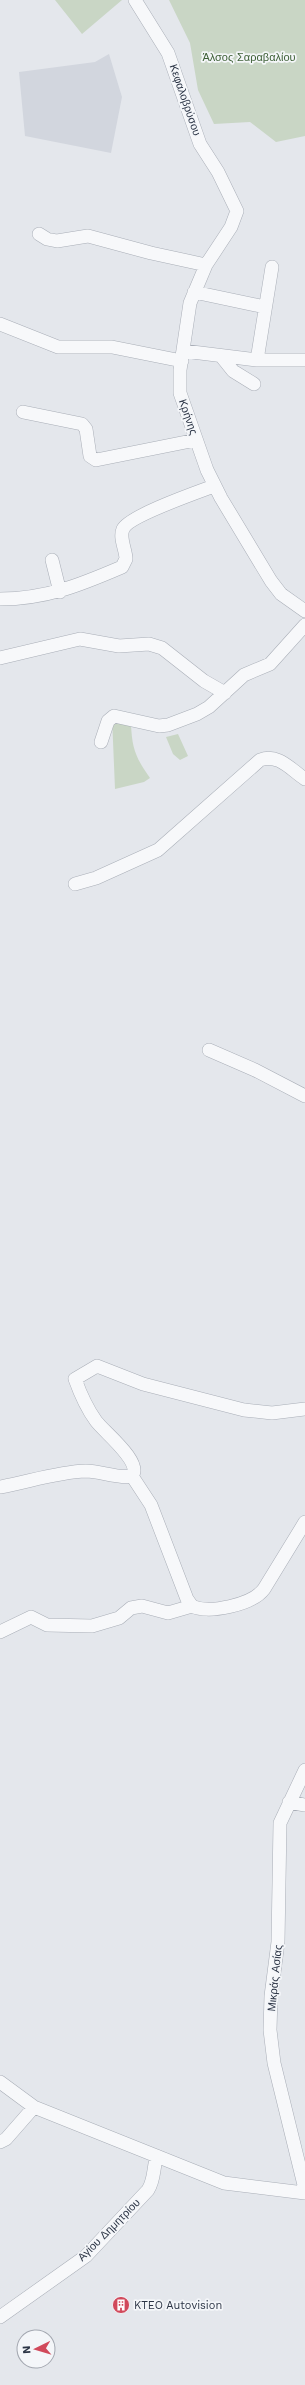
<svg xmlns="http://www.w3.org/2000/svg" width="305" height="2385" font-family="'Work Sans',sans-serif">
<rect width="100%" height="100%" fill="#e4e7ec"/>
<path fill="#d2d6de" d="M109 54 122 97 111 153 25 136 19 72 95 62Z"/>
<path fill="#c9d6c5" d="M55 0H122L82 34Z
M169 0H305V136L276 142 250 122 214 124 198 90 190 43Z
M112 717 131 724C132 749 136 758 150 778L144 782 115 789Z
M178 734 188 756 180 760 173 754 166 737Z"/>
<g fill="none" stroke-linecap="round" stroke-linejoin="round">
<g stroke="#a9aeb7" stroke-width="14">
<path id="minor" d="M135 0 168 53 200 144 218 172 237 211 231 227 206 265 190 303 180 370V393L207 470 221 498 271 581 281 594 305 611
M39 234 47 239 57 241 88 236 151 253 206 265
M194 292 265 307
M0 324 58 347H112L182 361
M184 351 257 360H305
M221 356 233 371 254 384
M257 360 272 267
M23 412 82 424 86 429 90 456 96 460 196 440
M52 560 60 592
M0 599C46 599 80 585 122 567L126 559C126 550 119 538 123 529 129 516 198 492 214 486
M0 658 80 639 119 646 149 644 162 648 204 681 225 693
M101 742 108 721 114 716 159 726 168 725 197 714 209 707 244 675 270 664 305 625
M75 884 96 878 158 850 260 760C279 753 291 770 305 779
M209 1050 255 1070 305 1096
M305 1409 272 1413 244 1410 143 1384 97 1366 75 1379C80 1393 88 1410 96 1421 104 1432 143 1462 132 1476L151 1505 187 1599 192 1606C209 1614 252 1605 264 1589L305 1522
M0 1487C28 1482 57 1472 86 1471 101 1471 118 1479 132 1476
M0 1632 31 1617 47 1625 92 1626 119 1618 131 1608 142 1606 168 1613 192 1606
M305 1770 280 1823 278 1942 271 1996 270 2030 274 2063 305 2189
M289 1802 305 1805
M0 2082 34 2107 224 2183 305 2193
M0 2142 6 2139 34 2107
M0 2317 86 2256 148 2190C155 2179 153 2167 157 2156"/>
</g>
<use href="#minor" stroke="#f7f8fa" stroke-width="13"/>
</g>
<defs>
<g id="building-disc" transform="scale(0.9)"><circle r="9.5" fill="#d1495b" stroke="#f4f6f9"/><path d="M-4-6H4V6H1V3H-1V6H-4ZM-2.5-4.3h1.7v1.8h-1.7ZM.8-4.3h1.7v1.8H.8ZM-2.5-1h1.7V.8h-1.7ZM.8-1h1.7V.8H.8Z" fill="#fff"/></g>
</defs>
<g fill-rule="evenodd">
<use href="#building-disc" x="121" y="2305"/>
</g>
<g text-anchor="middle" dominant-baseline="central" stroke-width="3.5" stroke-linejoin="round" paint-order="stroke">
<g font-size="11" fill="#3f6138" stroke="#f4f6f9">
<text x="249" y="57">Άλσος Σαραβαλίου</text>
</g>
<g font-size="11" fill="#2b3445" stroke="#f4f6f9">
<text transform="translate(185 100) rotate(71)">Κεφαλοβρύσου</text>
<text transform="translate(188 417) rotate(71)">Κρήνης</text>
<text transform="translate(275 1978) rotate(-84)">Μικράς Ασίας</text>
<text transform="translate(109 2230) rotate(-45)">Αγίου Δημητρίου</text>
</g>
<g font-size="11" fill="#2b3445" stroke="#f4f6f9" text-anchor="start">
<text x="134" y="2305">KTEO Autovision</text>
</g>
</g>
<g transform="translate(36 2349) rotate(265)"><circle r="19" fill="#f4f6f9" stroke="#a4a8b1"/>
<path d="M0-3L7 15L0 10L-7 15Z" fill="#d1495b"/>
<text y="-6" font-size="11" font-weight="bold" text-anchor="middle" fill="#2b3445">N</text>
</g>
</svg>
